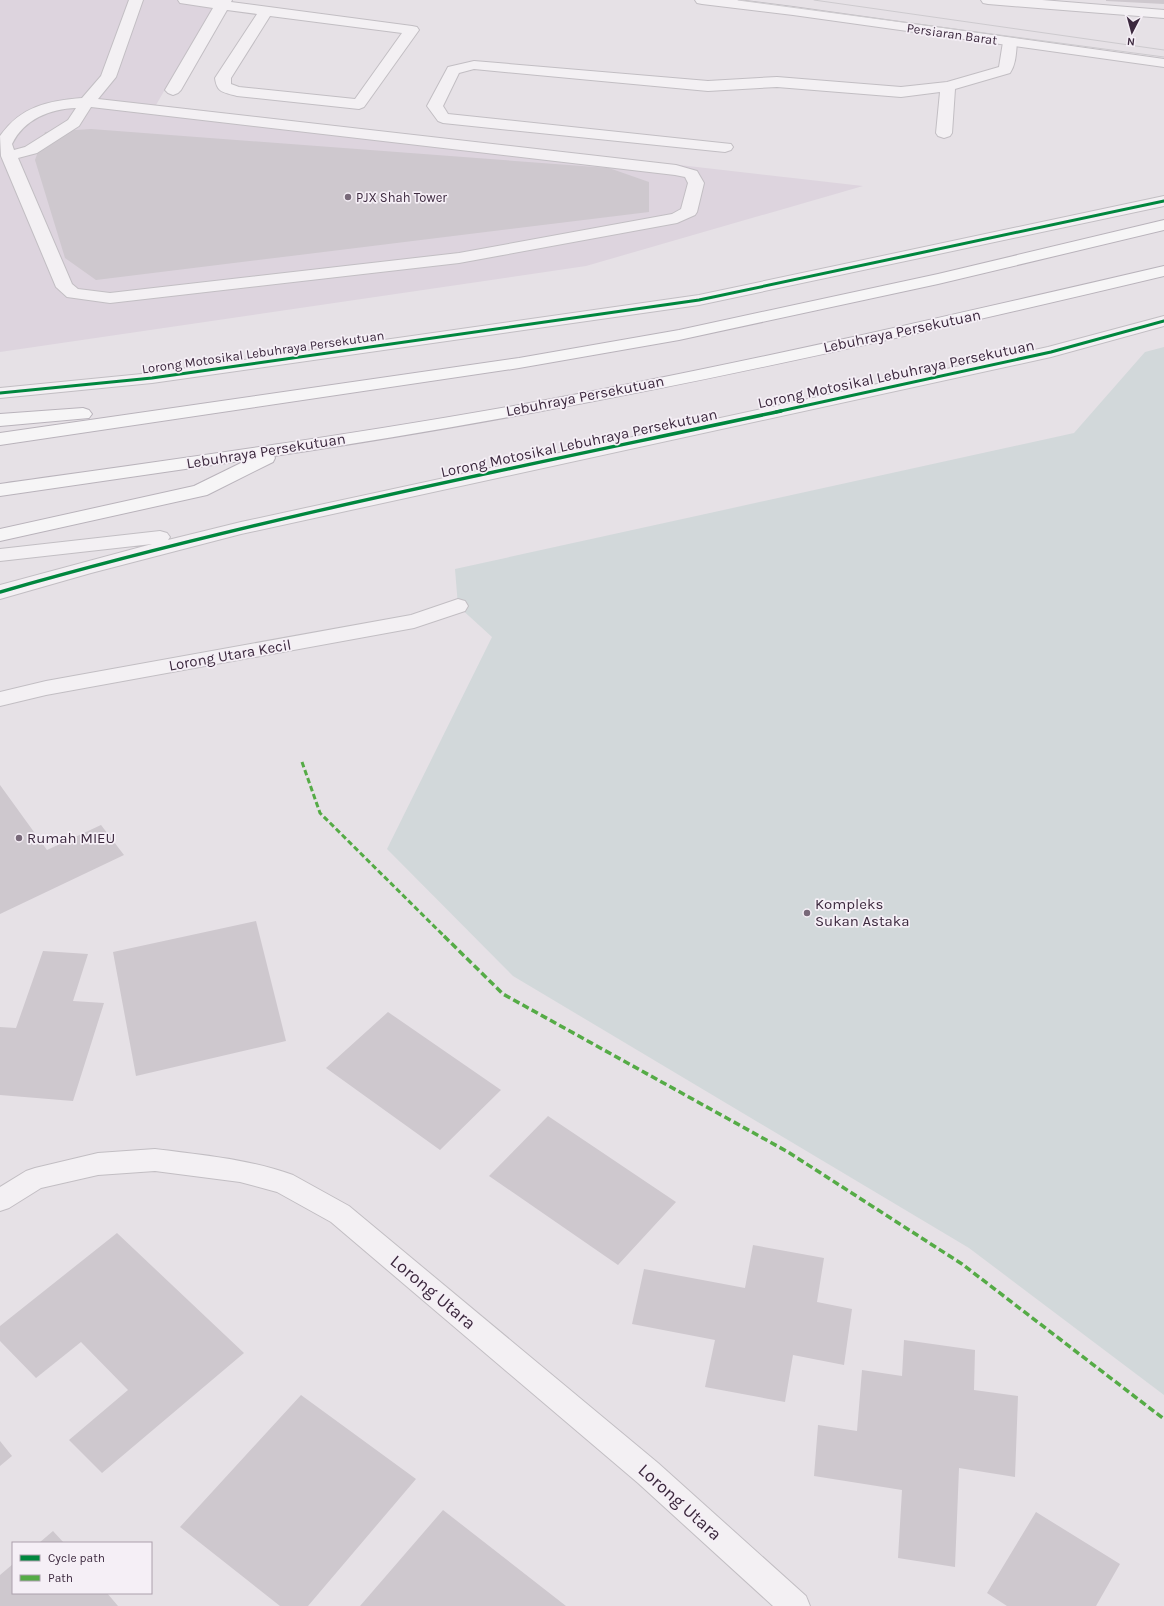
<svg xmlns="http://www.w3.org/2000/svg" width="1164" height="1606" font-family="Karla,sans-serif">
<rect width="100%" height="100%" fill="#e6e1e6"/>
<path fill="#ddd4de" d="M0 0H217L156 105 863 186 586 266 0 352Z"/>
<path fill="#d2d8da" d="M1164 347V1395L969 1248 513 976 387 849 492 637 458 606 455 569 1074 433 1145 352Z"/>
<path fill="#cec8ce" d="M1106 0H1164V4L1106 1Z
M91 129 609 168 649 182V212L96 280 65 258 35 160 45 132Z
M0 785 47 850 101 825 124 855 0 914Z
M256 921 286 1041 136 1076 113 952Z
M43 951 88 954 73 1001 104 1003 73 1101 0 1095V1027L16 1028Z
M388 1012 501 1090 440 1150 326 1068Z
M548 1116 676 1202 618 1265 489 1176Z
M117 1233 244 1353 102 1473 69 1440 128 1390 81 1342 36 1378 0 1341V1326Z
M753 1245 824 1258 817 1302 852 1309 844 1365 793 1355 785 1402 705 1387 715 1340 632 1324 644 1269 745 1288Z
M904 1340 975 1350 974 1390 1018 1396 1015 1477 959 1468 955 1567 898 1558 902 1490 814 1476 818 1425 857 1431 862 1370 902 1376Z
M301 1395 416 1479 308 1606H280L180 1527Z
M0 1441 12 1456 0 1466Z
M443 1510 566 1606H360Z
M1036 1512 1120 1564 1096 1606H1007L987 1593Z
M53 1531 64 1543H39Z
M13 1564V1593H107L118 1606H0V1575Z"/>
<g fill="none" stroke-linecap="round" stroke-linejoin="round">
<g stroke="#c2bec3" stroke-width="2">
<path id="service" d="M129 0H143L116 77 98 99 676 165 697 171 704 183 697 212 695 215 677 223 459 263 110 303 67 297 56 287 1 156 0 136C21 106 48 101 82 98L101 76ZM91 107 675 175 685 177 688 183 681 209 672 214 459 253 110 293 78 289 72 284 18 158 37 153 79 126ZM76 108 68 120 25 147 14 150 12 144C24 119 50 109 76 108Z
M178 0H232L231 2 412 26 417 27 419 30 364 107 359 109 237 96C223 92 217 93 215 78L257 14 227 10 181 90 178 93 173 95 168 93 165 90 213 8 180 3ZM270 16 402 33 355 99 239 87 231 84V78Z
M981 0H1042L1164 10V18L988 4 983 3Z
M1010 38 1015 39 1017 42C1016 53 1016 64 1010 73L955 89 952 133 950 136 944 138 938 136 936 133 940 92 901 97 777 87 708 91 474 69 459 73 443 106 448 114 731 144 733 147 731 150 725 152 443 123 438 121 427 106 448 67 474 61 708 81 777 77 901 87 947 82 999 67 1003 42 1005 39Z
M1164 196V206L699 305 152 383 0 398V388L152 373 699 295Z
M1164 316V326L1051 357 241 534 91 573 0 599V585L152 544 0 561V549L160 531 167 533 170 537 168 540 241 522 1048 347Z"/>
</g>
<g stroke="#c2bec3" stroke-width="2">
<path id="minor" d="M458 599 465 601 468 606 465 611 414 628 46 695 0 706V692L46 681 411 615Z
M155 1149C202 1155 248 1159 293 1175L349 1206 658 1463 806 1596 810 1606H773L638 1483 331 1222 277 1192 240 1182 155 1171 98 1175 41 1188 9 1208 0 1211V1187L26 1171 35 1168 98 1153Z"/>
</g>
<g stroke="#c2bec3" stroke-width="2">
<path id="tertiary" d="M695 0H738L793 7 1164 59V67L793 15 702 4 697 3Z"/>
</g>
<g stroke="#b9b3bb" stroke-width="2">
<path id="trunk" d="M1164 220V230L938 284 679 340 519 368 0 445V433L519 358 679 330 938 274Z
M1164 266V276C954 326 743 374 531 413 445 429 360 443 274 456L275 458 273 462 207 495 0 541V529L194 486 247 460 0 496V484C177 459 354 435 530 403 742 364 953 315 1164 266Z
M83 408 89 410 92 414 89 418 0 426V414Z"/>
</g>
<use href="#service" fill="#f3f0f3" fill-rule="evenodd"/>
<use href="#minor" fill="#f3f0f3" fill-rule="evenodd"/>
<use href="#tertiary" fill="#f3f0f3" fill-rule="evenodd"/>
<use href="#trunk" fill="#f6f5f6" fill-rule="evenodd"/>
<path stroke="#cdcace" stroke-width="1" d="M738 0 1164 57
M814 0 1164 50"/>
<path stroke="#55ab46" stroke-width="3" stroke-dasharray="5.5 3" stroke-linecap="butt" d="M302 762 320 813 445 937"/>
<path stroke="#55ab46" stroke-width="3.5" stroke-dasharray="7 3.5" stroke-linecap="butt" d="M444 936 503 994 788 1152 962 1264 1164 1419"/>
<g stroke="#f5eff6" stroke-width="5">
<path id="cycleway-far1" d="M0 393 152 378 699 300 1164 201
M776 412 1051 352 1164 321"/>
</g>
<g stroke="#f5eff6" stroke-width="6">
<path id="cycleway" d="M0 592C257 518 520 467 781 411"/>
</g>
<use href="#cycleway-far1" stroke="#00873e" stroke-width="3"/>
<use href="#cycleway" stroke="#00873e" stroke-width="3.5"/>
</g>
<g fill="#786979" stroke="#f5eff6" stroke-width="1.5">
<circle cx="348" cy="197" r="4"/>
<circle cx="19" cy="838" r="4"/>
<circle cx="807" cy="913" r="4"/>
</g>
<g text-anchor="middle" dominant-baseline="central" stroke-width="3.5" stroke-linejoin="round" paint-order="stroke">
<g font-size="13" fill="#3c293e" stroke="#f5eff6">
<text transform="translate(952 34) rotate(8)">Persiaran Barat</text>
<text transform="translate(263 352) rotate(-8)">Lorong Motosikal Lebuhraya Persekutuan</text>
</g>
<g font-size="13" fill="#3c293e" stroke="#f5eff6" text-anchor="start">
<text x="356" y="197">PJX Shah Tower</text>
</g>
<g font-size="15" fill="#3c293e" stroke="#f5eff6">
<text transform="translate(902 331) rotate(-12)">Lebuhraya Persekutuan</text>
<text transform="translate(896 374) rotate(-12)">Lorong Motosikal Lebuhraya Persekutuan</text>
<text transform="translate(585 396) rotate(-11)">Lebuhraya Persekutuan</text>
<text transform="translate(579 443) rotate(-12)">Lorong Motosikal Lebuhraya Persekutuan</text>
<text transform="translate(266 451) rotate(-9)">Lebuhraya Persekutuan</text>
<text transform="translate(230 655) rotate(-10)">Lorong Utara Kecil</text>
</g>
<g font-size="15" fill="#3c293e" stroke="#f5eff6" text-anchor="start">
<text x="27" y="838">Rumah MIEU</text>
<text x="815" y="904">Kompleks<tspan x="815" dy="17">Sukan Astaka</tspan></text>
</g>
<g font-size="18" fill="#3c293e" stroke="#f5eff6">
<text transform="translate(433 1292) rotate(40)">Lorong Utara</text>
<text transform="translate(680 1502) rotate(42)">Lorong Utara</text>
</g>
</g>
<rect x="12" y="1542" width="140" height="52" fill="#f5eff6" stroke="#aba0ac"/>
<rect x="20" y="1555" width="20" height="6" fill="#00873e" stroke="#aba0ac"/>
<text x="48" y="1562" font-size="12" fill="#3c293e">Cycle path</text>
<rect x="20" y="1575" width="20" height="6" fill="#55ab46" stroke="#aba0ac"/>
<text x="48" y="1582" font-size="12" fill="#3c293e">Path</text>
<g transform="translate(1132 32) rotate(186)" stroke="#f5eff6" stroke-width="3" paint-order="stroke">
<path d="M0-3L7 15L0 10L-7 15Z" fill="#3c293e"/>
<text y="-6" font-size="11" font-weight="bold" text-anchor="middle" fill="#3c293e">N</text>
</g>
</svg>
